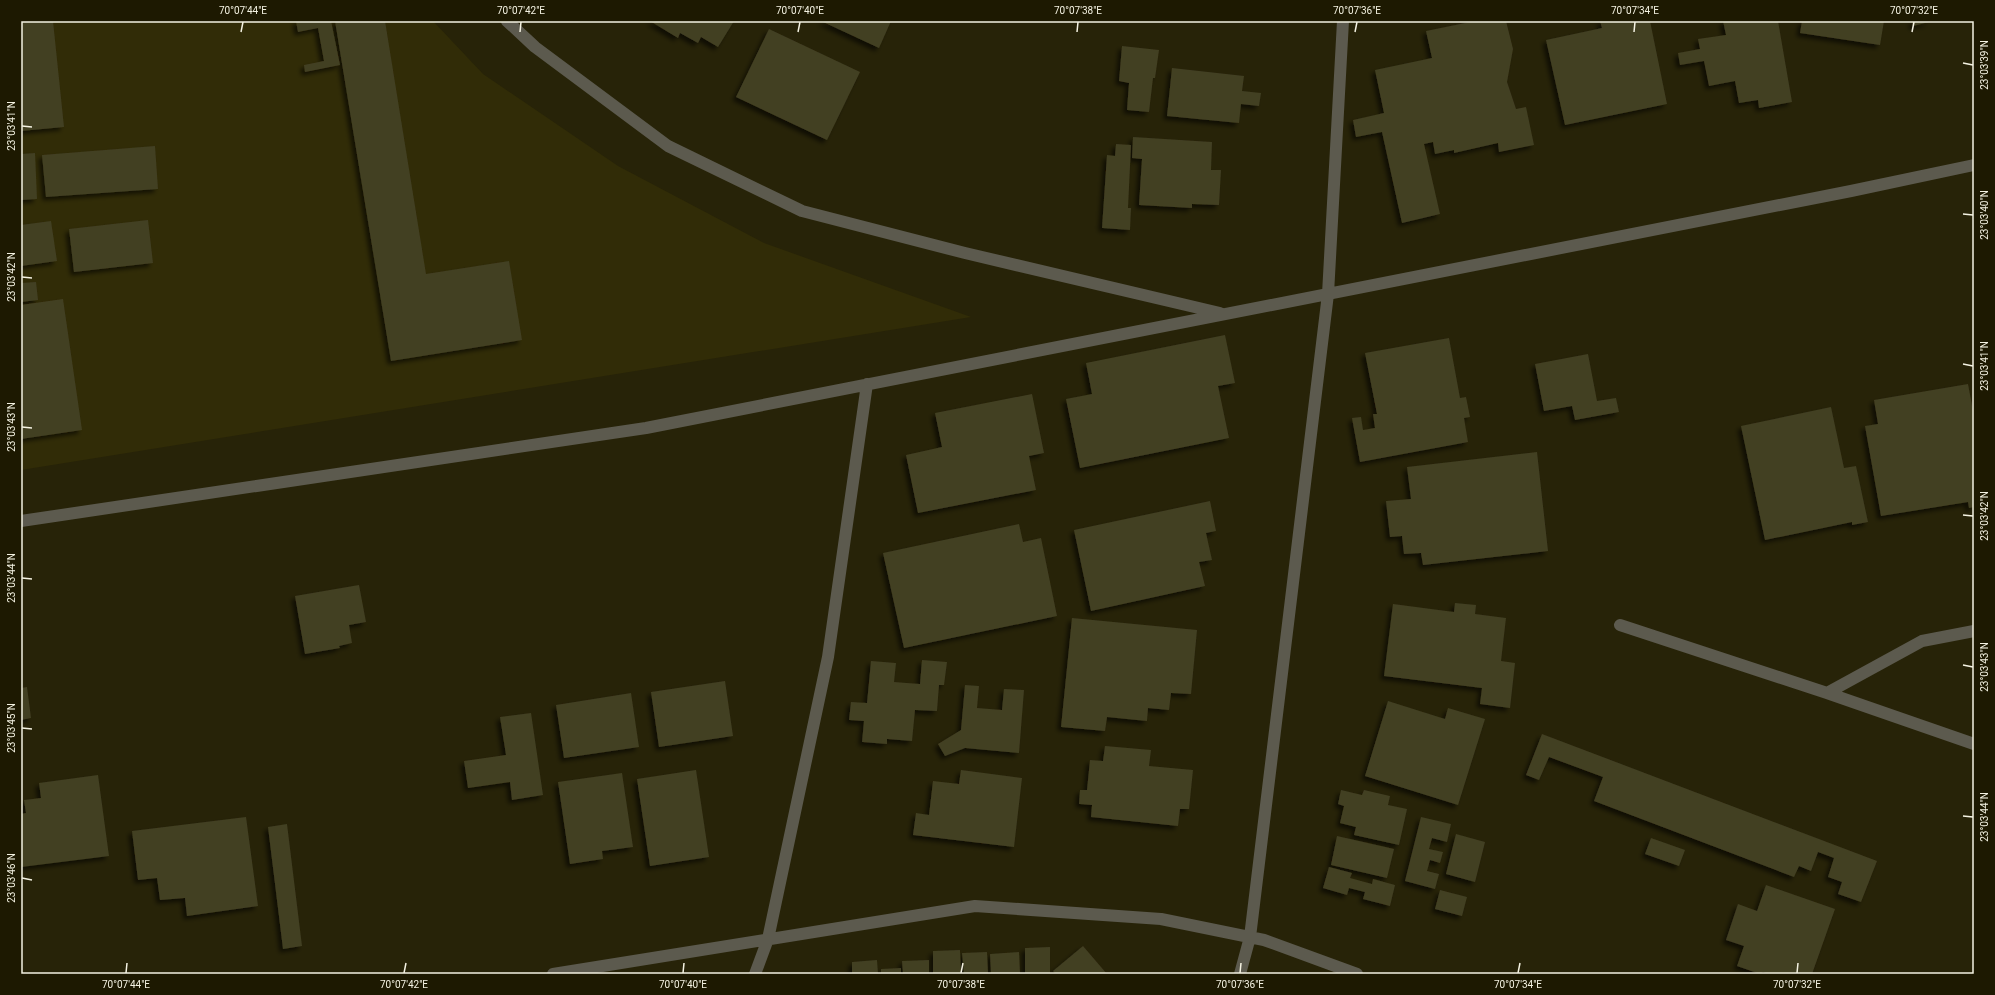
<svg xmlns="http://www.w3.org/2000/svg" width="1995" height="995" font-family="Roboto,sans-serif">
<defs>
<filter id="shadow"><feDropShadow dx="-3.5" dy="3.5" stdDeviation="2" flood-color="#0009"/></filter>
</defs>
<rect width="100%" height="100%" fill="#272308"/>
<path fill="#312c07" d="M21 21H433L483 74 618 166 764 243 971 317 21 470Z"/>
<path fill="#423f23" filter="url(#shadow)" d="M21 21H53L64 127 21 131Z
M296 21H331L340 65 305 72 304 65 324 61 318 28 298 32Z
M335 21H385L426 274 509 261 522 340 391 361Z
M650 21H734L718 47 701 37 698 43 680 33 678 38Z
M821 21H891L879 48Z
M1475 21H1506L1513 49 1507 82 1516 109 1526 107 1534 145 1499 152 1498 143 1454 153V150L1435 154 1433 142 1424 144 1440 214 1402 223 1382 132 1356 137 1353 120 1384 113 1375 70 1432 58 1426 31Z
M1600 21H1650L1667 104 1565 125 1546 40 1602 28Z
M1723 21H1778L1792 102 1759 108 1758 100 1739 103 1735 81 1709 86 1704 61 1680 65 1678 53 1700 49 1698 39 1726 35Z
M1802 21H1884L1880 45 1800 33Z
M1912 21H1929V22L1913 26Z
M769 29 860 72 827 140 736 97Z
M1122 46 1159 50 1155 78H1153L1149 112 1127 110 1129 83 1119 81Z
M1172 68 1244 76 1242 91 1261 93 1259 106 1241 104 1239 123 1167 116Z
M1133 137 1212 142 1211 170H1221L1219 205 1192 204V208L1139 205 1142 159 1132 158Z
M1116 144 1131 145 1128 208H1131L1130 230 1102 228 1107 155 1115 156Z
M155 146 158 189 46 197 42 155Z
M35 153 37 199 21 200V154Z
M148 220 153 263 74 272 69 229Z
M51 221 57 261 21 266V225Z
M36 282 38 300 21 302V283Z
M63 299 82 430 21 439V305Z
M1225 335 1235 383 1218 386 1229 438 1080 468 1066 399 1092 394 1086 363Z
M1449 338 1460 398 1466 397 1470 417 1464 418 1468 442 1360 462 1352 418 1361 417 1363 430 1375 428 1373 414H1377L1365 353Z
M1588 354 1597 401 1616 398 1619 412 1575 420 1572 406 1544 411 1535 364Z
M1968 384 1974 416V507L1969 508 1968 502 1881 516 1865 426 1878 424 1874 400Z
M1032 394 1044 453 1029 456 1036 490 918 513 906 455 942 447 935 413Z
M1831 407 1844 468 1856 466 1868 522 1852 525V522L1765 540 1741 426Z
M1537 452 1548 551 1423 565 1421 553 1404 554 1402 536 1390 537 1386 501 1411 499 1407 467Z
M1210 501 1216 531 1206 533 1212 560 1199 562 1205 586 1091 611 1074 530Z
M1019 524 1023 542 1041 538 1057 616 904 648 883 553Z
M359 585 366 622 349 625 352 643 339 646 340 648 305 654 295 596Z
M1455 603 1476 605 1475 614 1506 618 1501 661 1515 663 1510 708 1480 704 1482 688 1384 676 1393 604 1454 612Z
M1072 618 1197 630 1191 694 1171 693 1169 710 1148 708 1147 721 1107 717 1105 731 1061 727Z
M922 660 947 662 944 685H939L937 711 915 710 912 741 887 739V744L862 742 864 721 849 720 851 702 867 703 871 661 896 663 894 682 920 684Z
M725 681 733 736 659 747 651 692Z
M965 685 979 686 977 708 1002 710 1004 689 1024 690 1019 753 965 748 945 756 938 744 961 730Z
M27 687 31 718 21 720V688Z
M631 693 639 747 564 758 556 705Z
M1388 701 1445 719 1448 708 1485 719 1458 805 1365 776Z
M531 713 543 795 512 800 510 782 468 788 464 761 506 755 500 717Z
M1542 734 1877 861 1861 902 1838 894 1842 882 1828 877 1834 858 1818 852 1811 871 1799 866 1794 877 1594 801 1603 777 1549 757 1539 780 1526 775Z
M1105 746 1151 750 1149 766 1193 770 1189 809H1180L1178 826 1091 817 1092 805 1079 804 1080 790H1087L1090 760 1103 761Z
M696 770 709 857 650 866 637 779Z
M961 770 1022 778 1014 847 913 835 916 813 929 815 933 781 959 784Z
M622 773 633 847 602 851 603 859 570 864 558 782Z
M98 775 109 856 21 867V814L26 813 24 800 41 798 39 783Z
M1341 790 1362 795 1364 790 1390 796 1388 805 1407 809 1399 845 1354 835 1356 827 1340 823 1344 806 1338 804Z
M246 817 258 906 187 916 185 898 160 900 157 878 138 880 132 831Z
M1421 817 1451 824 1447 842 1432 838 1429 849 1443 852 1440 863 1430 860 1427 871 1439 874 1435 889 1405 881Z
M287 824 302 946 283 949 268 827Z
M1456 834 1485 842 1475 882 1446 874Z
M1337 836 1394 849 1387 878 1331 865Z
M1651 838 1685 850 1679 866 1645 854Z
M1329 867 1352 873 1350 878 1372 884 1373 879 1395 885 1390 906 1363 899 1365 892 1349 888 1347 895 1323 888Z
M1766 885 1835 909 1812 974H1769L1763 972 1760 974 1737 966 1744 946 1726 940 1738 904 1757 911Z
M1440 890 1467 897 1462 916 1435 909Z
M1083 946 1107 974H1056L1053 971Z
M1050 947V974H1025V948Z
M960 950 961 974H933V951Z
M987 952 988 974H964L962 953Z
M1019 952 1020 974H991L990 954Z
M877 960 878 974H852V962Z
M929 960V974H903L902 961Z
M901 968V974H881V969Z"/>
<g fill="none" stroke-linecap="round" stroke-linejoin="round">
<path stroke="#5c5a4e" stroke-width="12" d="M507 21 535 47 668 146 802 211 965 253 1220 313
M21 521 646 428 1851 191 1974 165
M1620 625 1827 693
M1974 631 1922 641 1827 693 1974 744
M553 974 975 906 1161 919 1264 940 1357 974
M755 974 768 939 828 657 867 384
M1240 974 1250 937 1328 294 1343 21"/>
</g>
<path fill="none" stroke="#f4f2e2" stroke-width="1.5" d="M241 32 243 22M520 32 521 22M798 32 800 22M1077 32 1078 22M1355 32 1357 22M1634 32 1635 22M1912 32 1914 22M1963 63 1973 65M22 126 32 127M1963 214 1973 215M22 277 32 278M1963 364 1973 366M22 427 32 428M1963 515 1973 516M22 578 32 579M1963 665 1973 667M22 728 32 729M1963 816 1973 817M22 878 32 880M126 973 127 963M404 973 406 963M683 973 684 963M961 973 963 963M1240 973 1241 963M1518 973 1520 963M1797 973 1798 963"/>
<rect width="1995" height="995" fill="none" stroke="#1d1901" stroke-width="44"/>
<rect x="22" y="22" width="1951" height="951" fill="none" stroke="#f4f2e2" stroke-width="1.5"/>
<g font-size="10" text-anchor="middle" fill="#f4f2e2">
<text x="243" y="14">70°07'44"E</text>
<text x="521" y="14">70°07'42"E</text>
<text x="800" y="14">70°07'40"E</text>
<text x="1078" y="14">70°07'38"E</text>
<text x="1357" y="14">70°07'36"E</text>
<text x="1635" y="14">70°07'34"E</text>
<text x="1914" y="14">70°07'32"E</text>
<text transform="translate(1984 65) rotate(-90)" y="4">23°03'39"N</text>
<text transform="translate(11 126) rotate(-90)" y="4">23°03'41"N</text>
<text transform="translate(1984 215) rotate(-90)" y="4">23°03'40"N</text>
<text transform="translate(11 277) rotate(-90)" y="4">23°03'42"N</text>
<text transform="translate(1984 366) rotate(-90)" y="4">23°03'41"N</text>
<text transform="translate(11 427) rotate(-90)" y="4">23°03'43"N</text>
<text transform="translate(1984 516) rotate(-90)" y="4">23°03'42"N</text>
<text transform="translate(11 578) rotate(-90)" y="4">23°03'44"N</text>
<text transform="translate(1984 667) rotate(-90)" y="4">23°03'43"N</text>
<text transform="translate(11 728) rotate(-90)" y="4">23°03'45"N</text>
<text transform="translate(1984 817) rotate(-90)" y="4">23°03'44"N</text>
<text transform="translate(11 878) rotate(-90)" y="4">23°03'46"N</text>
<text x="126" y="988">70°07'44"E</text>
<text x="404" y="988">70°07'42"E</text>
<text x="683" y="988">70°07'40"E</text>
<text x="961" y="988">70°07'38"E</text>
<text x="1240" y="988">70°07'36"E</text>
<text x="1518" y="988">70°07'34"E</text>
<text x="1797" y="988">70°07'32"E</text>
</g>
</svg>
